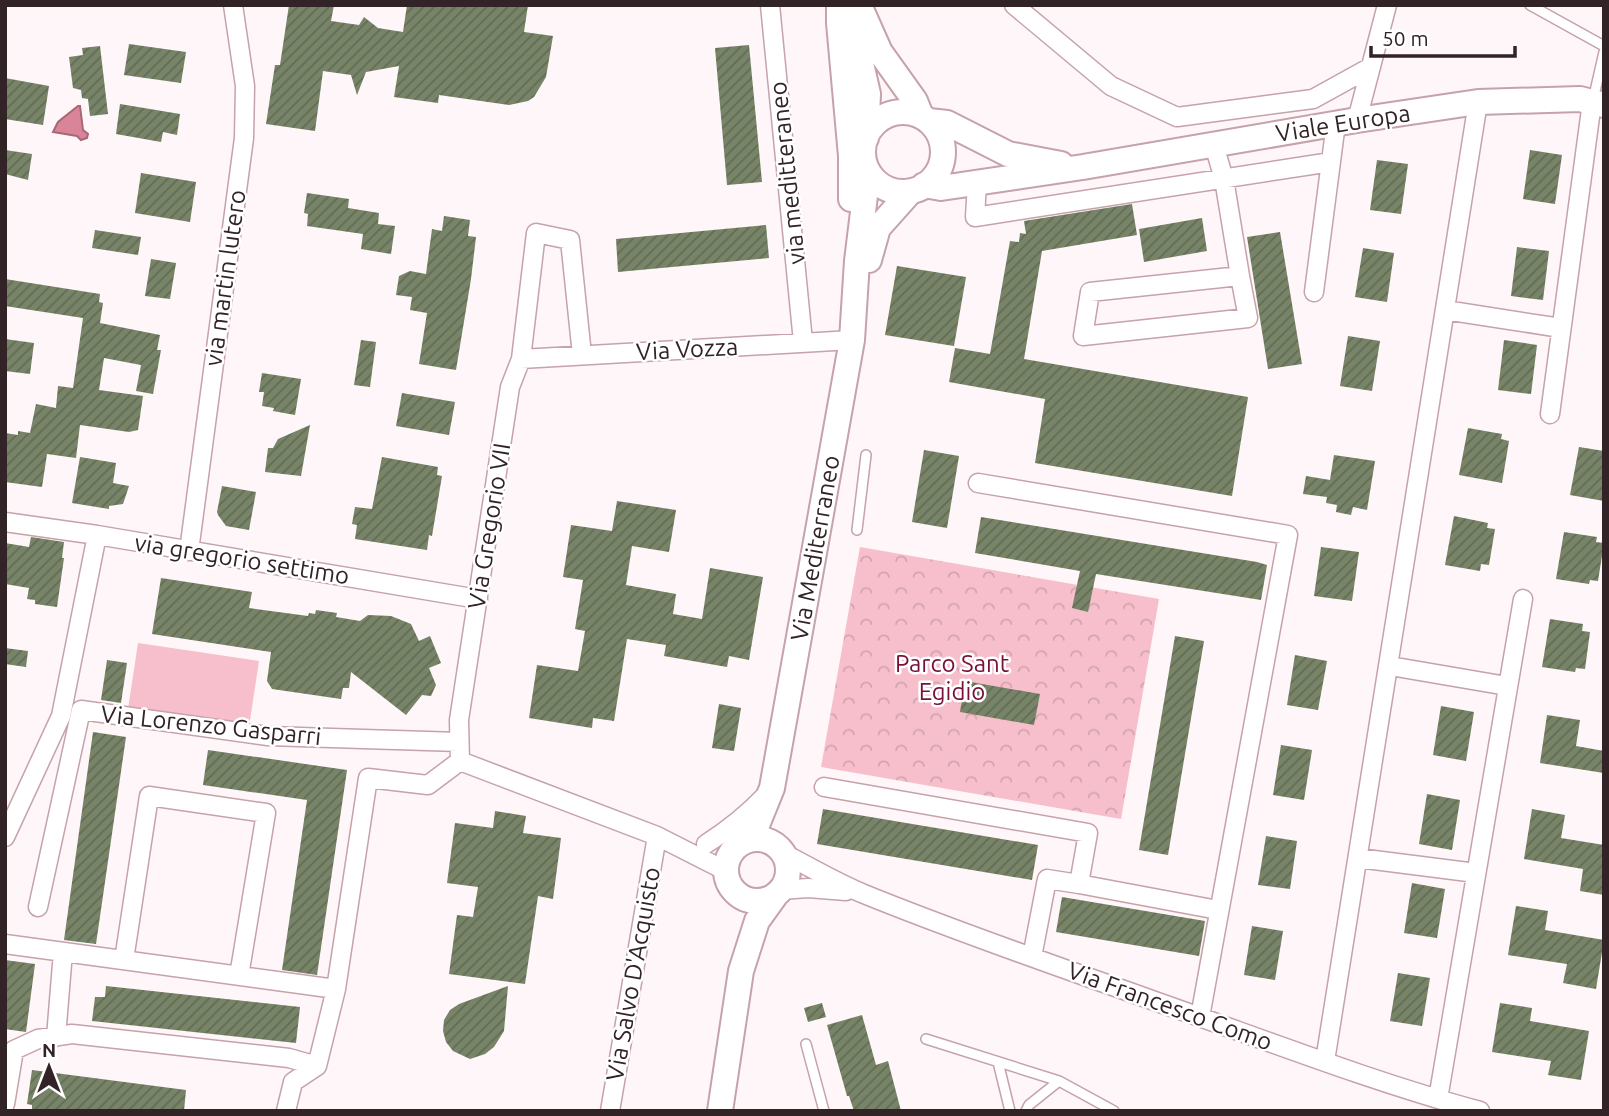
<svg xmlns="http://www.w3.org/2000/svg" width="1609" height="1116" font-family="Ubuntu,sans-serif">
<defs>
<pattern id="forest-crowns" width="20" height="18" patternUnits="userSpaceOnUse" patternTransform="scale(1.75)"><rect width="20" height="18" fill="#f6bfcb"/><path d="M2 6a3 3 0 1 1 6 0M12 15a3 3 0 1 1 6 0" fill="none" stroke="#d3a4ae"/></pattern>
<pattern id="building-hatch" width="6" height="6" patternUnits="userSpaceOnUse" patternTransform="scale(1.75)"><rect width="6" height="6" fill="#778468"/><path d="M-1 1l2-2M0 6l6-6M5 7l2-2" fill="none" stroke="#626c55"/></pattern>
</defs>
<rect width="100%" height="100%" fill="#fef6f8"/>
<path fill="#f6bfcb" d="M138 643 259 661 249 727 128 709Z"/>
<path fill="url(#forest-crowns)" d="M860 547 1159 599 1121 819 821 767Z"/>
<path fill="#da849a" stroke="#a76777" stroke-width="2" d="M78 106H80L83 130 88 134 87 138 81 140 77 136 53 132 58 122Z"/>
<path fill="url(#building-hatch)" d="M289 5H334L331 21 359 25 364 17 378 28 403 32 407 5H528L524 32 553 36 546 77 534 97 528 101 509 105 439 95 438 103 394 97 399 66 366 72 357 95 351 75 323 71 315 131 266 124 275 65H280Z
M129 44 186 52 181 83 124 75Z
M749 45 762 182 727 185 715 48Z
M100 46 108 114 90 116 88 99 82 98 81 90 73 88 69 57 83 55 82 48Z
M5 78 49 86 43 125 5 119Z
M120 104 180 114 177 135 163 132 161 142 116 134Z
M5 150 32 154 28 180 5 174Z
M1530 150 1562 155 1555 204 1523 199Z
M1377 160 1408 164 1401 214 1370 210Z
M141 173 196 182 190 222 135 213Z
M307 193 349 199 348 208 379 213 378 224 395 226 391 254 361 249 363 234 307 226 308 214 304 213Z
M1132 204 1137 235 1042 251 1024 359 1248 397 1232 496 1035 463 1045 399 949 382 955 348 990 354 1010 241 1019 242 1020 233 1026 234 1024 221Z
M444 216 470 220 468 236 476 237 471 279 456 370 419 364 427 313 410 310 412 297 396 295 399 276 410 271 426 274 432 229 442 231Z
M1202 218 1207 251 1144 262 1139 229Z
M766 225 769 258 618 272 616 239Z
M95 230 141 237 138 255 92 248Z
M1280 232 1302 364 1268 369 1247 237Z
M1517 247 1549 251 1543 300 1511 296Z
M1363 248 1394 253 1387 302 1355 297Z
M151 259 176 263 170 299 145 296Z
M897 266 966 277 954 346 885 335Z
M5 279 100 294 99 302 103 303 100 323 160 335 157 350H161L153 394 136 391 141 365 104 358 99 390 143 396 138 430 129 432 80 425 76 458 47 454 42 487 5 482V433L18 435V431L30 433 36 404 56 408 58 386 73 388 83 318 5 306Z
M1348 336 1380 341 1372 391 1340 386Z
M5 339 34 343 30 374 5 371Z
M361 340 376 342 370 387 354 385Z
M1504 340 1537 345 1531 394 1498 390Z
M262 373 301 379 295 415 273 411 274 408 262 406 264 392H259Z
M402 393 455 402 449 435 396 426Z
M310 425 301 476 265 472 268 448H273L278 439Z
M1468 428 1502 434 1501 439 1509 441 1502 483 1459 475Z
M1579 447 1604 451V501L1570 495Z
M924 450 959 456 947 528 912 522Z
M1334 455 1375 461 1367 510 1353 507 1351 515 1336 512 1337 505 1326 503 1327 497 1303 494 1306 476 1330 480Z
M80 457 116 463 113 483 129 486 123 504 109 506V509L72 503Z
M382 457 438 467 437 475 442 476 432 536 429 535 427 550 355 539 357 525 352 524 355 507 372 509Z
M222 486 256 492 249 530 226 526 218 515 217 512Z
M617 501 676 510 669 552 632 546 626 585 676 594 673 614 702 619 710 568 763 577 749 660 729 656 727 667 664 656 666 645 627 639 614 721 593 718 592 728 529 718 537 665 578 671 585 631 575 629 583 580 563 577 571 525 612 531Z
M1454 516 1488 523 1487 528 1495 529 1489 565 1481 564 1480 571 1445 565Z
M981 517 1257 562 1267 565 1261 600 1096 574 1088 612 1072 608 1080 571 975 553Z
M1564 532 1597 537 1596 542 1604 543 1598 581 1590 580 1589 584 1556 579Z
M31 537 64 542 62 558H64L57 607 35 604V600L27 599 29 588 5 584V543L29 547Z
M1321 547 1359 552 1352 601 1314 596Z
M161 578 252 592 249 608 308 616 309 613 315 614 316 610 337 613 336 617 360 621 368 615 391 616 411 624 419 641 430 636 441 663 429 668 436 685 431 696 422 695 406 715 351 672 349 688H343L341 699 272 689 267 681 271 652 152 634Z
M1550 619 1583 624 1582 631 1590 632 1585 669 1576 668 1575 672 1542 667Z
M1175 636 1204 641 1168 855 1139 850Z
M5 648 28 651 26 667 5 664Z
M1295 655 1327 661 1318 710 1287 705Z
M107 660 127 663 121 703 101 700Z
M965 681 1040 694 1034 725 960 712Z
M719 704 741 708 734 751 712 748Z
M1441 706 1474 712 1466 761 1433 755Z
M1547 715 1580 720 1576 746 1604 751V773L1540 763Z
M93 732 126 737 96 944 64 940Z
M1281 745 1312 750 1304 800 1273 795Z
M208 750 347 770 317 975 282 970 307 800 203 785Z
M1427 794 1460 800 1452 850 1419 844Z
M823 809 1038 845 1032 880 817 844Z
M1532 809 1565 815 1561 838 1604 845V895L1580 891 1583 869 1524 859Z
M495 811 526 816 523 833 561 838 553 899 538 896 525 984 449 974 457 915 473 917 478 887 447 883 455 823 493 828Z
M1266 836 1297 841 1290 889 1258 885Z
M1412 883 1445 889 1437 938 1404 933Z
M1062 897 1205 921 1199 956 1056 932Z
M1516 906 1548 911 1545 930 1604 940 1596 989 1563 983 1567 964 1508 955Z
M1252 926 1283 931 1275 980 1244 975Z
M5 960 35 964 26 1032 5 1029Z
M1398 973 1430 978 1422 1026 1390 1021Z
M106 986 300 1007 296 1043 92 1021 95 997H105Z
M508 986 504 1031 494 1047 485 1054 470 1059 453 1051 446 1042 443 1031 444 1020 450 1010 459 1004Z
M822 1003 826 1017 808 1022 804 1008Z
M1500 1003 1532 1008 1530 1021 1589 1031 1581 1080 1548 1075 1551 1061 1492 1052Z
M862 1015 876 1065 888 1061 901 1111H854L849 1096H847L827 1025Z
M32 1070 186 1090 184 1111H32V1105L27 1104Z"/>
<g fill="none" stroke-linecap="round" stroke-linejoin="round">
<g stroke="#c6a2aa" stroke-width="12">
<path id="lane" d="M1530 5 1604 46
M1593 100 1604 52
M857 530 866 455
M926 1039 1059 1081 1114 1111
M806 1044 824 1111
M998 1062 1010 1111
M1026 1111 1029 1105 1059 1081"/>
</g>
<g stroke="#c6a2aa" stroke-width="21">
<path id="street" d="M770 5 803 342
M1014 5 1111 86 1177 117 1313 99 1371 67
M1357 120 1387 5
M1214 145 1224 179 1240 276 1090 292 1083 336 1248 318 1240 276
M977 183 975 217 1331 162
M1314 292 1336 123
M1445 310 1561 328
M582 355 570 240 536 233 521 359 510 387 459 720 460 761 657 836 726 871
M521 359 852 340
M1550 414 1592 102
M978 483 1288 535 1200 1017
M5 522 97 535 478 599
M189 551 244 138 245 86 233 5
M1390 666 1507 686
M824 787 1088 833 1079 884 1218 910
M5 837 61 716 97 535
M706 844C728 830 747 815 765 796
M783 853C810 867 835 882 864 894 962 934 1063 968 1163 1004 1268 1041 1373 1082 1480 1111
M1358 858 1476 873
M781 890 808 888 846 891
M38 907 81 710 268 736 459 742
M5 944 336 989
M1032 957 1047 879 1079 884
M124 960 149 796 266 813 239 976
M56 1037 63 952
M1325 1061 1478 102
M317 1066 336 989 368 778 428 785 460 761
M1438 1099 1523 599
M5 1104 14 1050 38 1039 72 1034 289 1058 317 1066
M286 1111 293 1082 317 1066
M610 1111 657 836"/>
</g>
<g stroke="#c6a2aa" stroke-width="28">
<path id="secondary" d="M839 5V23L851 156V199
M860 7 880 52 915 101 921 116
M851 20 868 94 866 138
M863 152a40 40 0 1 1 80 0a40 40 0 1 1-80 0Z
M929 121 947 123 1008 154 1061 164
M924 185 941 188 1083 167 1357 120 1478 102 1580 99 1604 105
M869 260 878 228 911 191
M726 870a31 31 0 1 1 62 0a31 31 0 1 1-62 0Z
M746 841 755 830 772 788 852 340 857 261 868 171
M720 1111 741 971 757 921 775 896"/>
</g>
<use href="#lane" stroke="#fff" stroke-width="9"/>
<use href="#street" stroke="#fff" stroke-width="18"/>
<use href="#secondary" stroke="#fff" stroke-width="24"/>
</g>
<g text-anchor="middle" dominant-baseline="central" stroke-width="5" stroke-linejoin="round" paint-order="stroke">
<g font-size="24" fill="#312326" stroke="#fff">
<text transform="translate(1343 123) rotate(-9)">Viale Europa</text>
<text transform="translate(787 173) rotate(-96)">via meditteraneo</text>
<text transform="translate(225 278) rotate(-82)">via martin lutero</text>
<text transform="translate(687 349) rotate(-3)">Via Vozza</text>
<text transform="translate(489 526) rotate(-81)">Via Gregorio VII</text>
<text transform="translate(815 548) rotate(-80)">Via Mediterraneo</text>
<text transform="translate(242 559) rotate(9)">via gregorio settimo</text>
<text transform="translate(211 725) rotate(6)">Via Lorenzo Gasparri</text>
<text transform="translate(633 974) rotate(-80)">Via Salvo D'Acquisto</text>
<text transform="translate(1170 1006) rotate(20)">Via Francesco Como</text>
</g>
<g font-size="24" fill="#781139" stroke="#fff">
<text x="952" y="663">Parco Sant<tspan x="952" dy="28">Egidio</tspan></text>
</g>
</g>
<rect width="1609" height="1116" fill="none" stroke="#312326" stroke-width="14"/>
<g transform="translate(49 1067)" stroke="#ffffff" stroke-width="5" paint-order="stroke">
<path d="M0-5L12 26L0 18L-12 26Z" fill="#312326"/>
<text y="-10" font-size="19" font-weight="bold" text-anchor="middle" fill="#312326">N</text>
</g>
<path d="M1371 46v10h144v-10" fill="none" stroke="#312326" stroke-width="3.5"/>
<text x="1382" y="46" font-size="21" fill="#312326" stroke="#ffffff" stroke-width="5" paint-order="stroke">50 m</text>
</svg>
